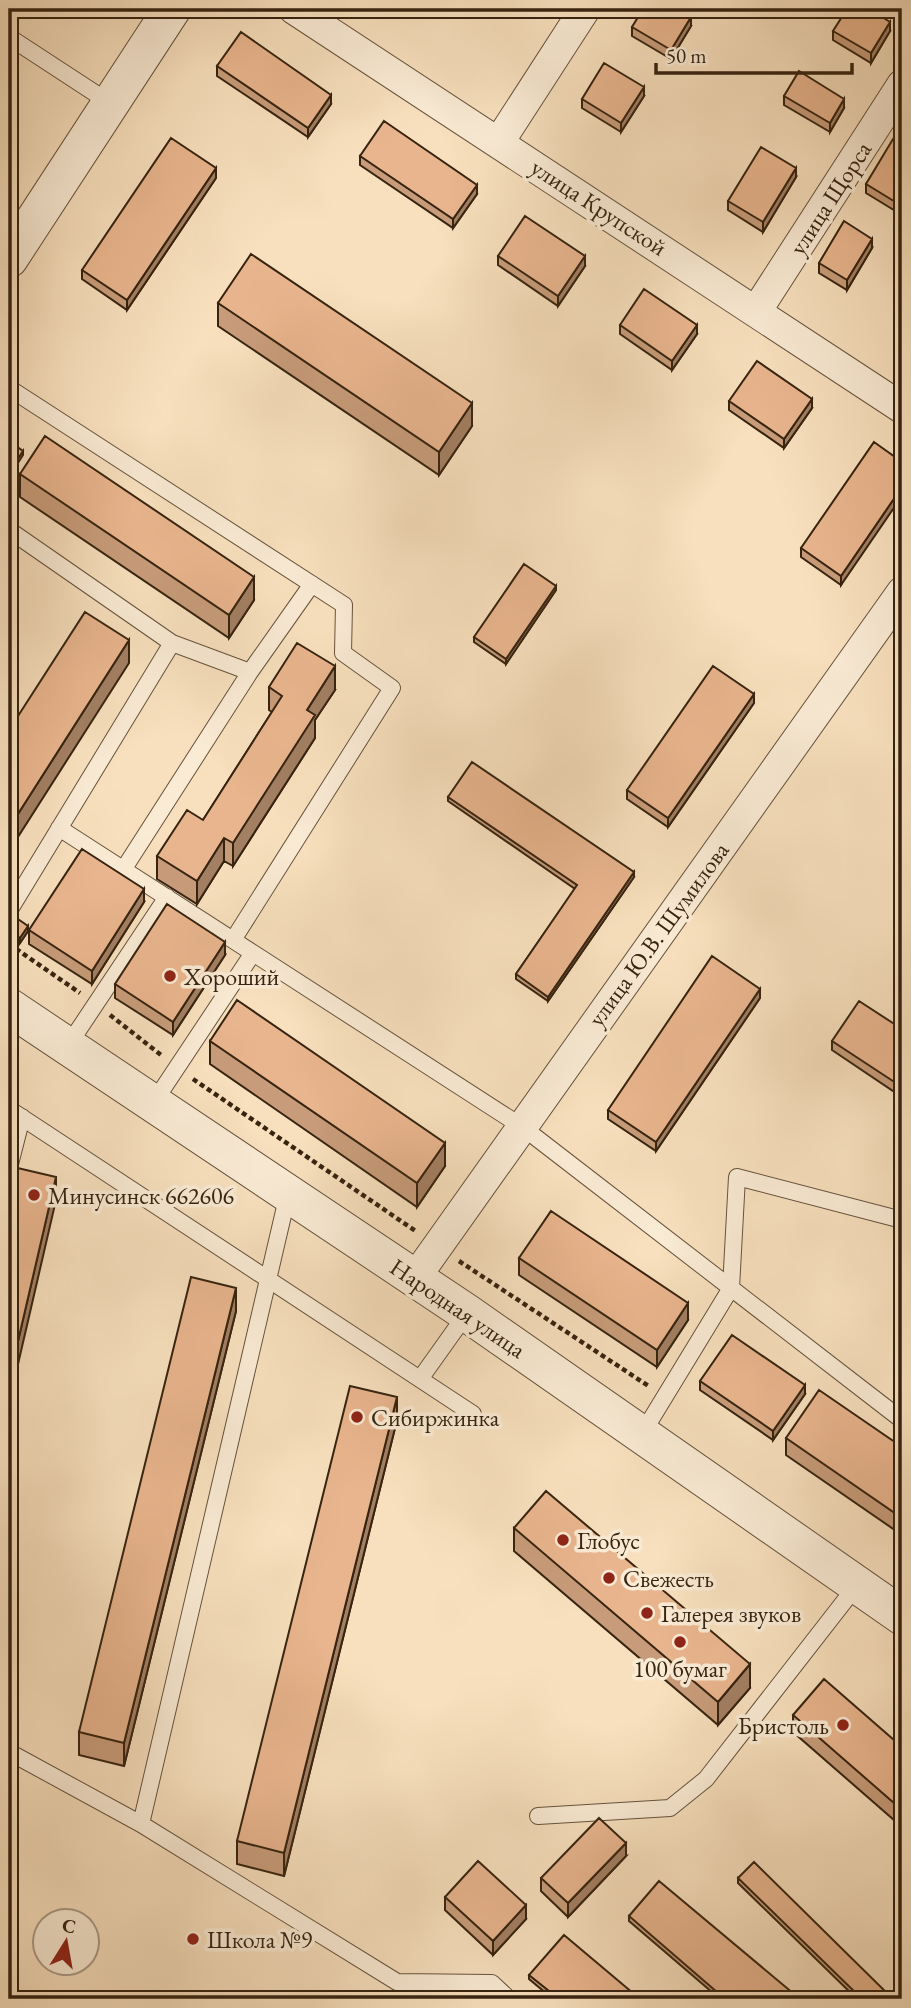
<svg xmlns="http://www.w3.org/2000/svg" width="911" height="2008" font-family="'EB Garamond',serif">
<rect width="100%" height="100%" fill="#f8e0be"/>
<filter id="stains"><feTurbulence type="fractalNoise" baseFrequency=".00286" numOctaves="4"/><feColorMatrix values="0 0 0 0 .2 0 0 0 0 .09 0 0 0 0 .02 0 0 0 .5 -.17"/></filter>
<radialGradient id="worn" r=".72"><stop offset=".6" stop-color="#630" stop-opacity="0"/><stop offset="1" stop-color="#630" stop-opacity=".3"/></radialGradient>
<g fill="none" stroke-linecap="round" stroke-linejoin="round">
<g stroke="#66523c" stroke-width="18">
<path id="service" d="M9 37 110 103
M9 388 344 605 343 653 392 688 233 940
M9 530 172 643 250 672 312 584
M59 828 253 953 152 1105
M123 870 250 672
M9 911 172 643
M253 953 521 1126 902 1420
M67 1047 167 897
M9 1109 473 1414
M9 1168 22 1117
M420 1379 467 1313
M642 1434 731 1288 737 1177 902 1220
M9 1752 141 1824 397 1982 492 1983 509 1999
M538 1816 670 1808 706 1779 857 1585
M141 1824 288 1194"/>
</g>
<g stroke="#66523c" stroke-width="32">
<path id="minor" d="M294 9 902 408
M499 142 585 9
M757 310 902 85
M415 1278 902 592"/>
</g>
<g stroke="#66523c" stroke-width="39">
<path id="tertiary" d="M9 259 172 9
M9 1007 467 1313 902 1616"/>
</g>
<path stroke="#362310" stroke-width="4.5" stroke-dasharray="5 3.5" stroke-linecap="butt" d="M9 944 80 993
M110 1015 161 1055
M193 1079 417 1232
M459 1261 650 1387"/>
<use href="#service" stroke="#faebd5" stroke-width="16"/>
<use href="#minor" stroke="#faebd5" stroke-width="30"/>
<use href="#tertiary" stroke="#faebd5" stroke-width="37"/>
</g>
<path fill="#c89c7a" stroke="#362310" stroke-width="2" d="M50 9H61L57 14Z
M691 26 671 59 632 36V27Z
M833 31H890L871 63 833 40Z
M217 66 331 104 308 137 217 76Z
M644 96 621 132 582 108V99Z
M784 96 844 108 830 132 784 105Z
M902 144V215L866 193V184Z
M360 156 477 194 453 228 360 165Z
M796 177 763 232 728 210V201Z
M216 178 127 310 82 279V270Z
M872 248 847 290 819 273V263Z
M498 256 585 266 558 306 498 265Z
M218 303 472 426 439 475 218 326Z
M620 325 697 334 672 370 620 334Z
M729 401 812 408 784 448 729 410Z
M902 462 841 585 801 557V548Z
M20 474 254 600 229 638 20 497Z
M556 590 506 664 474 642V637Z
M269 687 335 690 315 720V738L233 866 224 861 197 904 157 879V856L203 820 272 712 269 710Z
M754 703 668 827 627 799V790Z
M448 797 634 877 548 1001 516 979V974L575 889 448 801Z
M144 902 92 984 29 944V930Z
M9 926 28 931 20 943 9 935Z
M225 955 173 1035 115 998V984Z
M760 998 656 1151 608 1119V1110Z
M902 1029V1097L832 1050V1041Z
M210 1041 445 1166 417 1207 210 1064Z
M519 1258 688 1320 657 1367 519 1275Z
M236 1311 124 1766 79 1755V1732Z
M700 1381 805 1394 773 1440 700 1390Z
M397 1420 284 1876 237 1864V1841Z
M786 1438 902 1447V1535L786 1455Z
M514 1528 750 1688 718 1725 514 1551Z
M793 1715 902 1747V1827L793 1732Z
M626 1856 568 1917 541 1891V1878Z
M738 1878 893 1999H857L738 1883Z
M445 1897 526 1919 493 1955 445 1910Z
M629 1916 800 1999H720L629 1921Z
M529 1975 640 1999H553L529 1979Z"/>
<path fill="#a37f63" stroke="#362310" stroke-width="2" d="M691 17V26L671 59V50Z
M890 22V31L871 63V53Z
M644 87V96L621 132V123Z
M331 95V104L308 137V128Z
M844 99V108L830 132V123Z
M216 168V178L127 310V300Z
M796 168V177L763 232V222Z
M477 185V194L453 228V219Z
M872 239V248L847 290V280Z
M585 256V266L558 306V296Z
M697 325V334L672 370V361Z
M812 399V408L784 448V439Z
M472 403V426L439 475V452Z
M23 451V455L9 477V472Z
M902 487V496L841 585V576Z
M254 577V600L229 638V615Z
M556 586V590L506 664V659Z
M129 640V663L9 851V828Z
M335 666V690L315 720V738L233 866V843L307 710Z
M754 694V703L668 827V818Z
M224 838V861L197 904V881Z
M634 872V877L548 1001V997Z
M144 889V902L92 984V971Z
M28 926V931L20 943V938Z
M225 942V955L173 1035V1022Z
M760 989V998L656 1151V1142Z
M445 1143V1166L417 1207V1183Z
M56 1177V1200L9 1403V1380Z
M236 1288V1311L124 1766V1743Z
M688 1303V1320L657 1367V1350Z
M805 1385V1394L773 1440V1431Z
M397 1397V1420L284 1876V1853Z
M750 1664V1688L718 1725V1702Z
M626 1843V1856L568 1917V1903Z
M526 1905V1919L493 1955V1941Z"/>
<path fill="#e9b58e" stroke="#362310" stroke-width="2" d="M643 9H678L691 17 671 50 632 27Z
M847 9H869L890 22 871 53 833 31Z
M241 32 331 95 308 128 217 66Z
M604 63 644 87 621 123 582 99Z
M799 71 844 99 830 123 784 96Z
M384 121 477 185 453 219 360 156Z
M171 138 216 168 127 300 82 270Z
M893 139 902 144V206L866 184Z
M761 147 796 168 763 222 728 201Z
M525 216 585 256 558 296 498 256Z
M844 221 872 239 847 280 819 263Z
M251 254 472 403 439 452 218 303Z
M644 289 697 325 672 361 620 325Z
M757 361 812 399 784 439 729 401Z
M45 436 254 577 229 615 20 474Z
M9 441 23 451 9 472Z
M874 442 902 462V487L841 576 801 548Z
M524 564 556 586 506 659 474 637Z
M85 612 129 640 9 828V730Z
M297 643 335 666 307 710 315 715 233 843 224 838 197 881 157 856 187 810 203 820 282 696 269 687Z
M713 666 754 694 668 818 627 790Z
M472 762 634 872 548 997 516 974 577 885 448 797Z
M82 849 144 889 92 971 29 930Z
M167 904 225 942 173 1022 115 984Z
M15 917 28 926 20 938 9 931V926Z
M712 956 760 989 656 1142 608 1110Z
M237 1000 445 1143 417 1183 210 1041Z
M859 1001 902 1029V1087L832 1041Z
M9 1166 56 1177 9 1380Z
M551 1211 688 1303 657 1350 519 1258Z
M191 1277 236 1288 124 1743 79 1732Z
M732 1335 805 1385 773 1431 700 1381Z
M350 1386 397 1397 284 1853 237 1841Z
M819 1390 902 1447V1518L786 1438Z
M546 1491 750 1664 718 1702 514 1528Z
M824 1679 902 1747V1810L793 1715Z
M599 1818 626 1843 568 1903 541 1878Z
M478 1861 526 1905 493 1941 445 1897Z
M754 1862 893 1999H862L738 1878Z
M659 1881 800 1999H725L629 1916Z
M564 1935 640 1999H559L529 1975Z"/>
<g fill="#8f2418" stroke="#faebd5" stroke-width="2.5">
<circle cx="170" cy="976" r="7"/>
<circle cx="34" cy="1195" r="7"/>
<circle cx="357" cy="1417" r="7"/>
<circle cx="563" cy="1540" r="7"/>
<circle cx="609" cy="1578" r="7"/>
<circle cx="647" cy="1613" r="7"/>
<circle cx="680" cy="1642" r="7"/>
<circle cx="843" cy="1725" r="7"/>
<circle cx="193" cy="1939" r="7"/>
</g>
<g text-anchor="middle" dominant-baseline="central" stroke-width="7" stroke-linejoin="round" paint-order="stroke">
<g font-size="24" fill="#362310" stroke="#faebd5">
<text transform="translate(830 198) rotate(-57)">улица Щорса</text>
<text transform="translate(599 207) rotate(33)">улица Крупской</text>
<text transform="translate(658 934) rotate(-54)">улица Ю.В. Шумилова</text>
<text transform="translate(458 1308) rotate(34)">Народная улица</text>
</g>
<g font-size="24" fill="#362310" stroke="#faebd5" text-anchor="start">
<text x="184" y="976">Хороший</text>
<text x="48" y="1195">Минусинск 662606</text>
<text x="371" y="1417">Сибиржинка</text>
<text x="577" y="1540">Глобус</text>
<text x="623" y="1578">Свежесть</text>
<text x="661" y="1613">Галерея звуков</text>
<text x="680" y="1668" text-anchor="middle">100 бумаг</text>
<text x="829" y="1725" text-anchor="end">Бристоль</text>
<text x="207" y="1939">Школа №9</text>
</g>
</g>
<rect width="911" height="2008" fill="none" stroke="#f8e0be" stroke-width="35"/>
<rect x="10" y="10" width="890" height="1987" fill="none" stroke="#362310" stroke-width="3.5"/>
<rect x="18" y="18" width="876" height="1973" fill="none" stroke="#362310" stroke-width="2"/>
<g transform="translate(66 1942) rotate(11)"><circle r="33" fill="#faebd5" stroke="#ac9b86" stroke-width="2"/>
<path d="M0-5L12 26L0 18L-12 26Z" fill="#8f2418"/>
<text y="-10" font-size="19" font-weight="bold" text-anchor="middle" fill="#362310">С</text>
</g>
<path d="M656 63v10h196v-10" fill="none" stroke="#362310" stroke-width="3.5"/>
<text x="666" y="63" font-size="21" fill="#362310" stroke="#faebd5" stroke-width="5" paint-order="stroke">50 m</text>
<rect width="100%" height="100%" filter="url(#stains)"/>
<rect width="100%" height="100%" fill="url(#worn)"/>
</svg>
